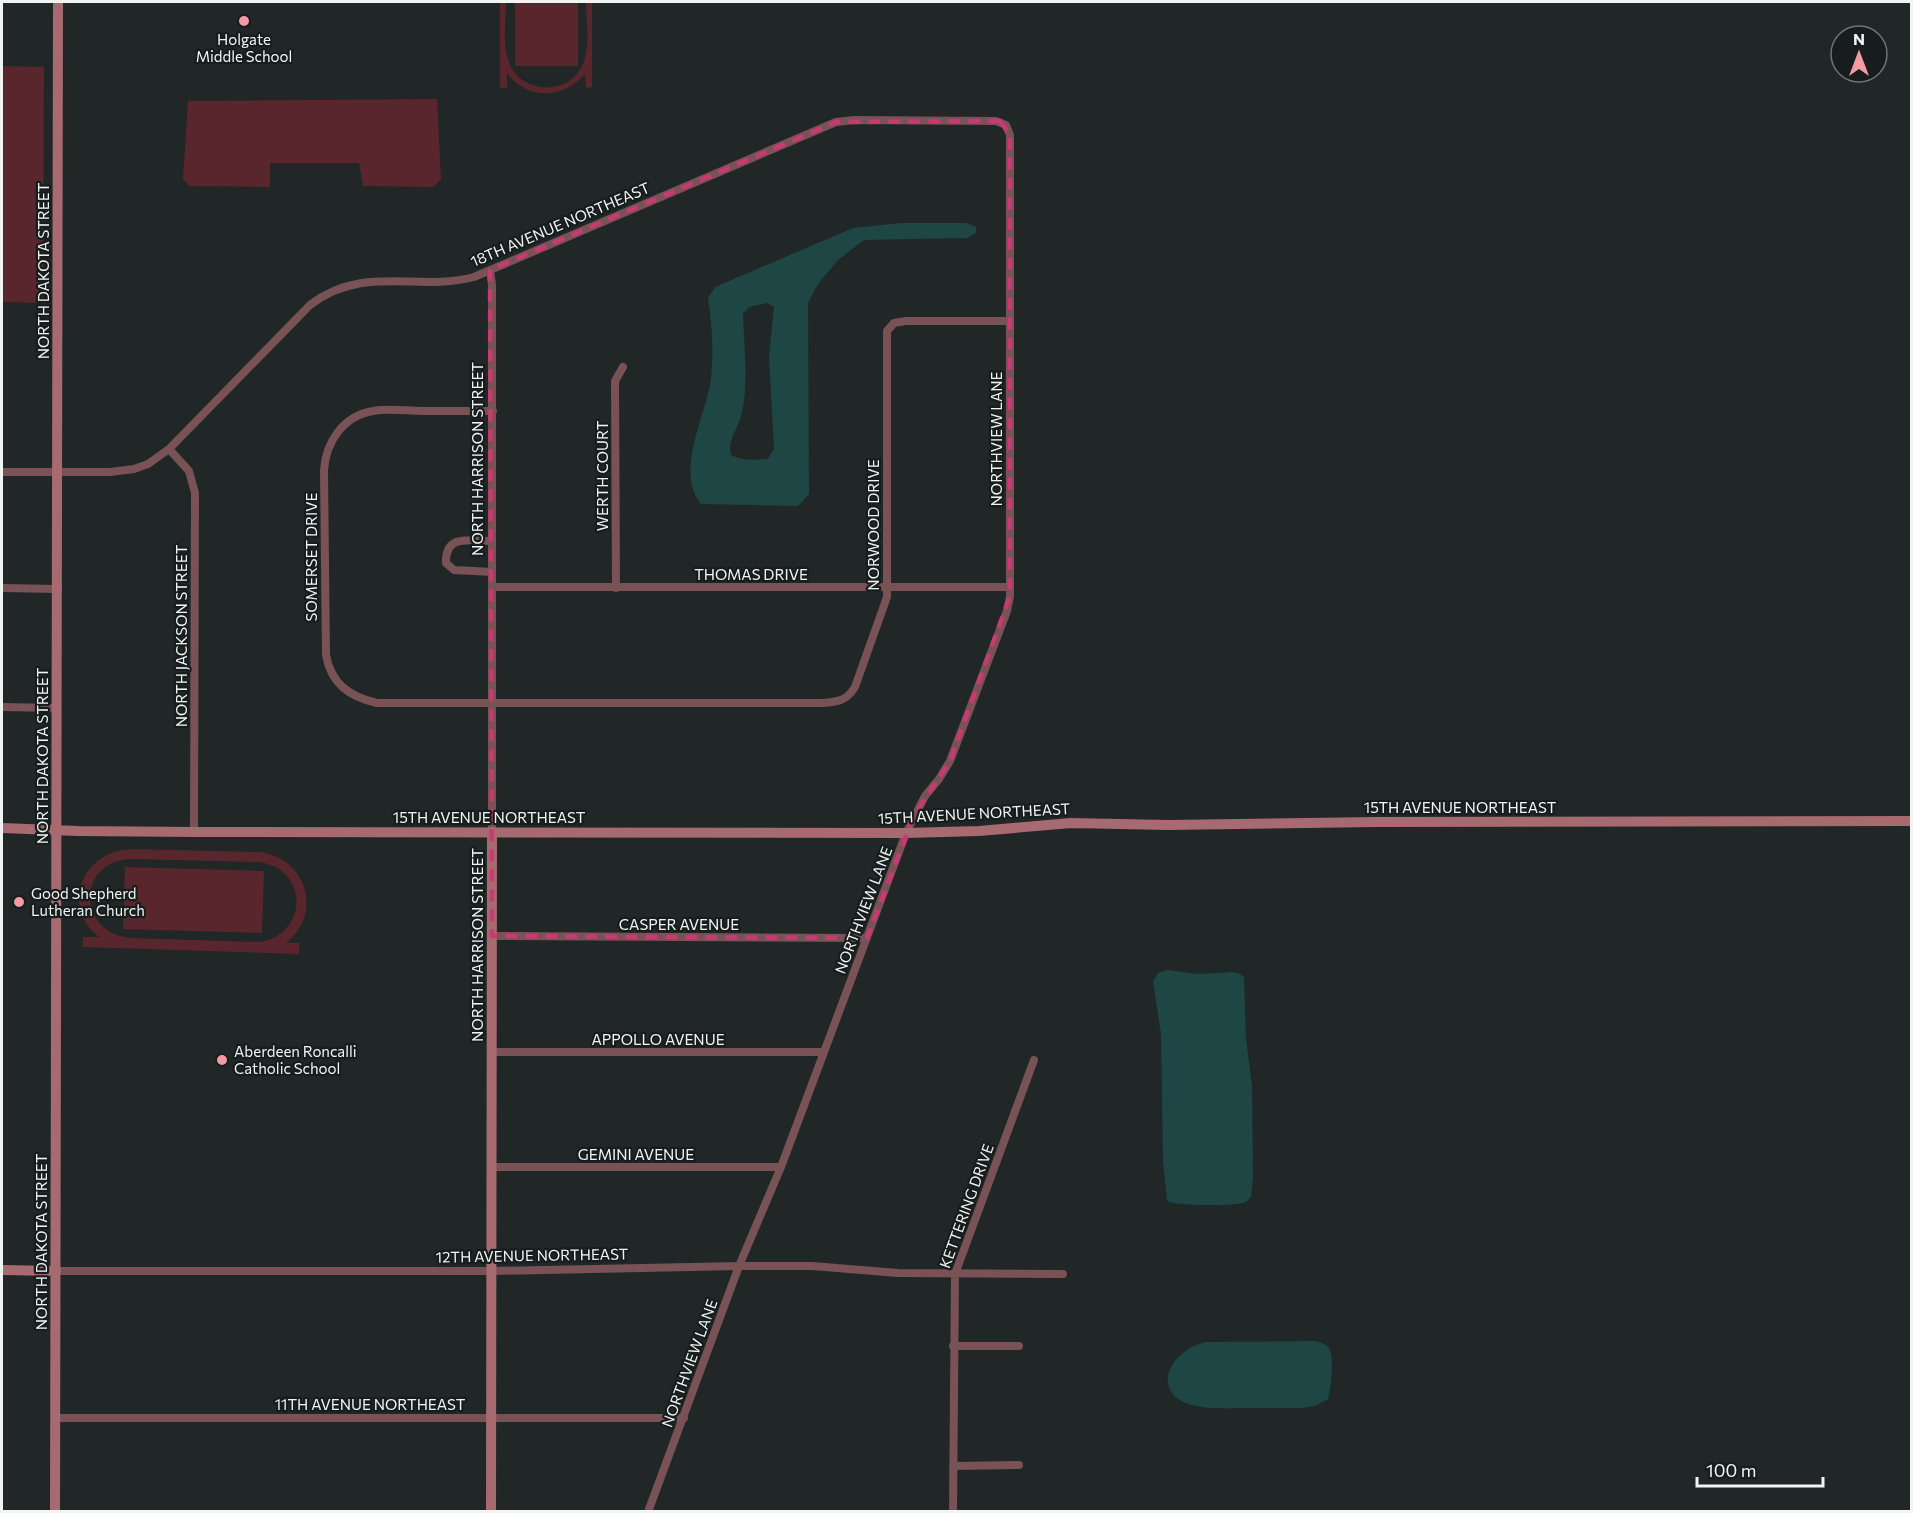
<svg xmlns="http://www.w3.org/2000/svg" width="1913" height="1513" font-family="Commissioner,sans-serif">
<rect width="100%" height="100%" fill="#202726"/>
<path fill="#59262d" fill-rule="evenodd" d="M500 2H506C506 20 502 44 509 62 519 93 568 97 582 66 591 48 586 21 586 2H592V87L586 88 585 74C564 99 527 101 507 73V88H500Z
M515 2H578V66H515Z
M2 66 44 67 43 303 2 302Z
M437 99 441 179 434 187 363 186 359 163H270V187L189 186 183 179 188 101Z
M132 849 259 852C306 857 324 913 286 943H299V954L83 947V937H99C59 906 83 850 132 849ZM132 859 258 862C309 868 309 933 260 942L131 938C75 932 77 860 132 859Z
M125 867 264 871 262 933 123 929Z"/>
<path fill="#1e4645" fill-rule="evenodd" d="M901 223H967L976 227V233L967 238 864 240 838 260 818 284 808 303 809 494 798 506 701 504C674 471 707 414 711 378 714 351 712 324 708 298L715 287 853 228ZM767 303 774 307 769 356 774 449 768 459C756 460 742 461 731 455 727 441 737 430 741 416 749 387 744 345 743 314L749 307Z
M1167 970 1198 974 1232 972 1238 973 1244 977 1246 1039 1252 1086 1253 1177 1251 1197C1247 1201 1248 1201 1243 1203 1231 1206 1177 1206 1167 1201L1163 1161 1161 1034 1153 981 1158 973Z
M1314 1341C1320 1342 1327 1344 1330 1350 1334 1359 1331 1389 1328 1399L1315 1406 1301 1408C1284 1408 1267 1408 1250 1408 1228 1408 1177 1413 1169 1387 1167 1381 1167 1375 1170 1369 1177 1354 1191 1346 1206 1342Z"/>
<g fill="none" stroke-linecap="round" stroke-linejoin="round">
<path stroke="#785255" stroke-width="8" d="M490 270 492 285V832
M493 411C470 411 447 411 423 411 407 411 389 408 373 411 343 416 326 442 324 470L326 655C331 684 350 697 377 703H820C836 702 846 702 855 687L887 597V331L894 323 906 321H1009
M169 449 189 471 195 493 194 832
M2 472H110L134 469 148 464 169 449 310 305C363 264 416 292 474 277L836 122 854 120 996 121 1006 125 1010 135V596L1007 611 950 761 939 779 925 796 906 833 781 1167 739 1266 648 1512
M492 541C471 541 445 533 446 563L454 570 492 572
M492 587H1010
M2 588 58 589
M616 588 615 381 623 367
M2 707 57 708
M492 936 867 938
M491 1052H824
M491 1167H781
M56 1271H491L739 1266H812L898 1273 1063 1274
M953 1346H1019
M56 1418H684
M953 1466 1019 1465
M953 1512 955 1274 1034 1060"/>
<path stroke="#a66a70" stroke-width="10" d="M2 828 78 831 194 832 906 833 979 831 1071 823 1168 825 1377 822 1912 821
M2 1270 56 1271
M55 1512 58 2
M491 1512 492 832"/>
</g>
<path fill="none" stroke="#c93972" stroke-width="4.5" stroke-dasharray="12 8" stroke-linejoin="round" d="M1000 121 1010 135V596L950 761 914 815 867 938 492 936 490 270 836 122Z"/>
<g fill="#f49aa3" stroke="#171d1d" stroke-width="2">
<circle cx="244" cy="21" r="6"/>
<circle cx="19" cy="902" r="6"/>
<circle cx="222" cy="1060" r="6"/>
</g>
<g text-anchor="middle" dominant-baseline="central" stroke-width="4.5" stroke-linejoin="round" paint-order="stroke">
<g font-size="15" fill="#f0f5f4" stroke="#171d1d" text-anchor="start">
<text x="244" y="39" text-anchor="middle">Holgate<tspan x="244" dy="17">Middle School</tspan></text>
<text x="31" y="893">Good Shepherd<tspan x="31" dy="17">Lutheran Church</tspan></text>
<text x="234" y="1051">Aberdeen Roncalli<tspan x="234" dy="17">Catholic School</tspan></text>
</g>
<g font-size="15" fill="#f0f5f4" stroke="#171d1d">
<text transform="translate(560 224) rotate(-23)">18TH AVENUE NORTHEAST</text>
<text transform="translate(43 271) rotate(-90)">NORTH DAKOTA STREET</text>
<text transform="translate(996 439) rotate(-90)">NORTHVIEW LANE</text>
<text transform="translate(477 459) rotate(-90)">NORTH HARRISON STREET</text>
<text transform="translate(602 476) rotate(-90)">WERTH COURT</text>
<text transform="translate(873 525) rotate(-90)">NORWOOD DRIVE</text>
<text transform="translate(311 557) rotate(-90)">SOMERSET DRIVE</text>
<text x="751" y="574">THOMAS DRIVE</text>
<text transform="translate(181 636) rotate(-90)">NORTH JACKSON STREET</text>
<text transform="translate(42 756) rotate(-90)">NORTH DAKOTA STREET</text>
<text x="1460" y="807">15TH AVENUE NORTHEAST</text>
<text transform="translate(974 813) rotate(-3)">15TH AVENUE NORTHEAST</text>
<text x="489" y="817">15TH AVENUE NORTHEAST</text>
<text transform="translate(863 910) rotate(-69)">NORTHVIEW LANE</text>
<text x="679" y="924">CASPER AVENUE</text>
<text transform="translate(477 945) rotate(-90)">NORTH HARRISON STREET</text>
<text x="658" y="1039">APPOLLO AVENUE</text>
<text x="636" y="1154">GEMINI AVENUE</text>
<text transform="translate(966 1206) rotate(-70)">KETTERING DRIVE</text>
<text transform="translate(41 1242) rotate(-90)">NORTH DAKOTA STREET</text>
<text transform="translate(532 1255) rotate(-1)">12TH AVENUE NORTHEAST</text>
<text transform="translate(689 1363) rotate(-70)">NORTHVIEW LANE</text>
<text x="370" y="1404">11TH AVENUE NORTHEAST</text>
</g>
</g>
<rect width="1913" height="1513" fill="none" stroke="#f0f5f4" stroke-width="6"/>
<g transform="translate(1859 54)"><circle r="28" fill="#171d1d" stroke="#6e7373" stroke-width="1.5"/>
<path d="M0-4.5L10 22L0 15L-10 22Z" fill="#f49aa3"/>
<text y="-9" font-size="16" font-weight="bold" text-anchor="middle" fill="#f0f5f4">N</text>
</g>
<path d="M1697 1477v9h126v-9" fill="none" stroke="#f0f5f4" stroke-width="3"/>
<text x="1706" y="1477" font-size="18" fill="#f0f5f4" stroke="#171d1d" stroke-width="4.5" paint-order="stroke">100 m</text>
</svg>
